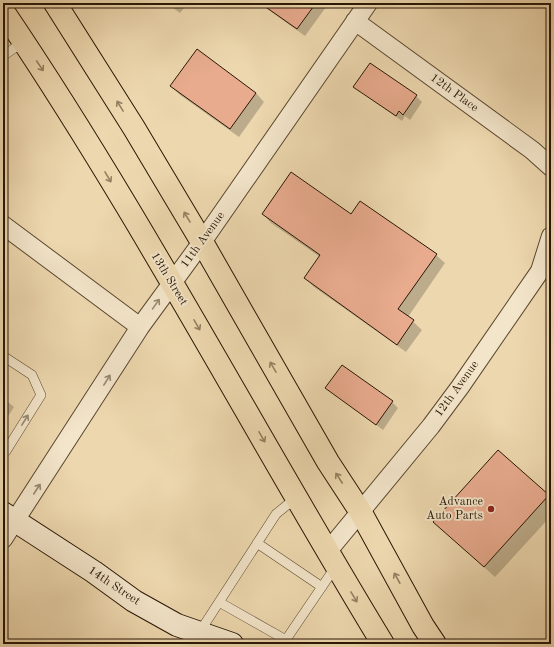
<svg xmlns="http://www.w3.org/2000/svg" width="554" height="647" font-family="'Old Standard TT',serif">
<rect width="100%" height="100%" fill="#edd7ae"/>
<filter id="stains"><feTurbulence type="fractalNoise" baseFrequency=".005" numOctaves="4"/><feColorMatrix values="0 0 0 0 .2 0 0 0 0 .09 0 0 0 0 .02 0 0 0 .5 -.17"/></filter>
<radialGradient id="worn" r=".72"><stop offset=".6" stop-color="#630" stop-opacity="0"/><stop offset="1" stop-color="#630" stop-opacity=".3"/></radialGradient>
<path fill="#0003" d="M166 3H188L180 13Z
M259 3H329L305 36Z
M171 86 256 93 264 102 239 137 180 95Z
M354 87 416 96 422 102 410 120 405 116 402 121Z
M263 214 351 216 436 255 445 263 408 317 422 330 406 352 314 287 305 278 320 257 271 223Z
M326 388 392 402 398 408 383 430Z
M3 398 14 407 3 424Z
M548 496 551 499V516L495 577 446 533Z"/>
<path fill="#e8ab8e" stroke="#281705" d="M260 3H316L297 29Z
M197 49 256 93 230 129 170 86Z
M370 63 417 95 403 115 399 111 396 116 353 87Z
M291 172 351 214 360 201 437 254 398 309 414 320 397 345 304 278 320 255 262 214Z
M342 365 393 401 376 425 325 388Z
M498 450 549 495 484 567 433 522Z"/>
<g fill="none" stroke-linecap="round" stroke-linejoin="round">
<g stroke="#59472f" stroke-width="10">
<path id="lane" d="M3 56 23 42
M3 356 32 375 41 395 6 451 3 452
M257 543 322 587
M219 602 286 640
M199 633 276 514 297 497
M283 644 336 566"/>
</g>
<g stroke="#59472f" stroke-width="20">
<path id="street" d="M355 21 532 150 551 167
M3 225 140 327
M3 539 140 327 202 242 368 3
M328 551 431 426 460 387 540 271 551 236"/>
</g>
<g stroke="#281705" stroke-width="24">
<path id="secondary" d="M3 513 94 572 134 601 177 625 232 644"/>
</g>
<g stroke="#281705" stroke-width="24">
<path id="primary" d="M55 3 134 128 202 242 328 462 360 511 423 626 435 644
M3 11C141 215 255 434 383 644"/>
</g>
<use href="#lane" stroke="#f3e5ca" stroke-width="9"/>
<use href="#street" stroke="#f3e5ca" stroke-width="18"/>
<use href="#secondary" stroke="#f3e5ca" stroke-width="22"/>
<use href="#primary" stroke="#edd7ae" stroke-width="22"/>
</g>
<defs><path id="oneway-shaft" d="M-6 0H5M1.5-3L5.5 0L1.5 3" fill="none" stroke-width="1.6" stroke-linecap="round" stroke-linejoin="round"/></defs>
<g stroke="#948162">
<use href="#oneway-shaft" transform="translate(40 66) rotate(56)"/>
<use href="#oneway-shaft" transform="translate(120 106) rotate(-122)"/>
<use href="#oneway-shaft" transform="translate(108 177) rotate(59)"/>
<use href="#oneway-shaft" transform="translate(187 217) rotate(-121)"/>
<use href="#oneway-shaft" transform="translate(197 325) rotate(60)"/>
<use href="#oneway-shaft" transform="translate(273 367) rotate(-120)"/>
<use href="#oneway-shaft" transform="translate(262 437) rotate(60)"/>
<use href="#oneway-shaft" transform="translate(339 478) rotate(-123)"/>
<use href="#oneway-shaft" transform="translate(397 578) rotate(-119)"/>
<use href="#oneway-shaft" transform="translate(354 597) rotate(59)"/>
</g>
<g stroke="#988871">
<use href="#oneway-shaft" transform="translate(156 304) rotate(-55)"/>
<use href="#oneway-shaft" transform="translate(107 380) rotate(-58)"/>
<use href="#oneway-shaft" transform="translate(25 420) rotate(-58)"/>
<use href="#oneway-shaft" transform="translate(37 489) rotate(-57)"/>
</g>
<circle fill="#8f2418" stroke="#f3e5ca" stroke-width="1.5" cx="491" cy="509" r="4"/>
<g text-anchor="middle" dominant-baseline="central" stroke-width="3.5" stroke-linejoin="round" paint-order="stroke">
<g font-size="12" fill="#281705" stroke="#f3e5ca">
<text transform="translate(454 93) rotate(36)">12th Place</text>
<text transform="translate(203 240) rotate(-54)">11th Avenue</text>
<text transform="translate(169 279) rotate(59)">13th Street</text>
<text transform="translate(457 389) rotate(-54)">12th Avenue</text>
<text transform="translate(114 586) rotate(34)">14th Street</text>
</g>
<g font-size="12" fill="#281705" stroke="#f3e5ca" text-anchor="end">
<text x="483" y="502">Advance<tspan x="483" dy="14">Auto Parts</tspan></text>
</g>
</g>
<rect width="554" height="647" fill="none" stroke="#edd7ae" stroke-width="16"/>
<rect x="4" y="4" width="546" height="639" fill="none" stroke="#281705" stroke-width="2"/>
<rect x="8" y="8" width="538" height="631" fill="none" stroke="#281705"/>
<rect width="100%" height="100%" filter="url(#stains)"/>
<rect width="100%" height="100%" fill="url(#worn)"/>
</svg>
